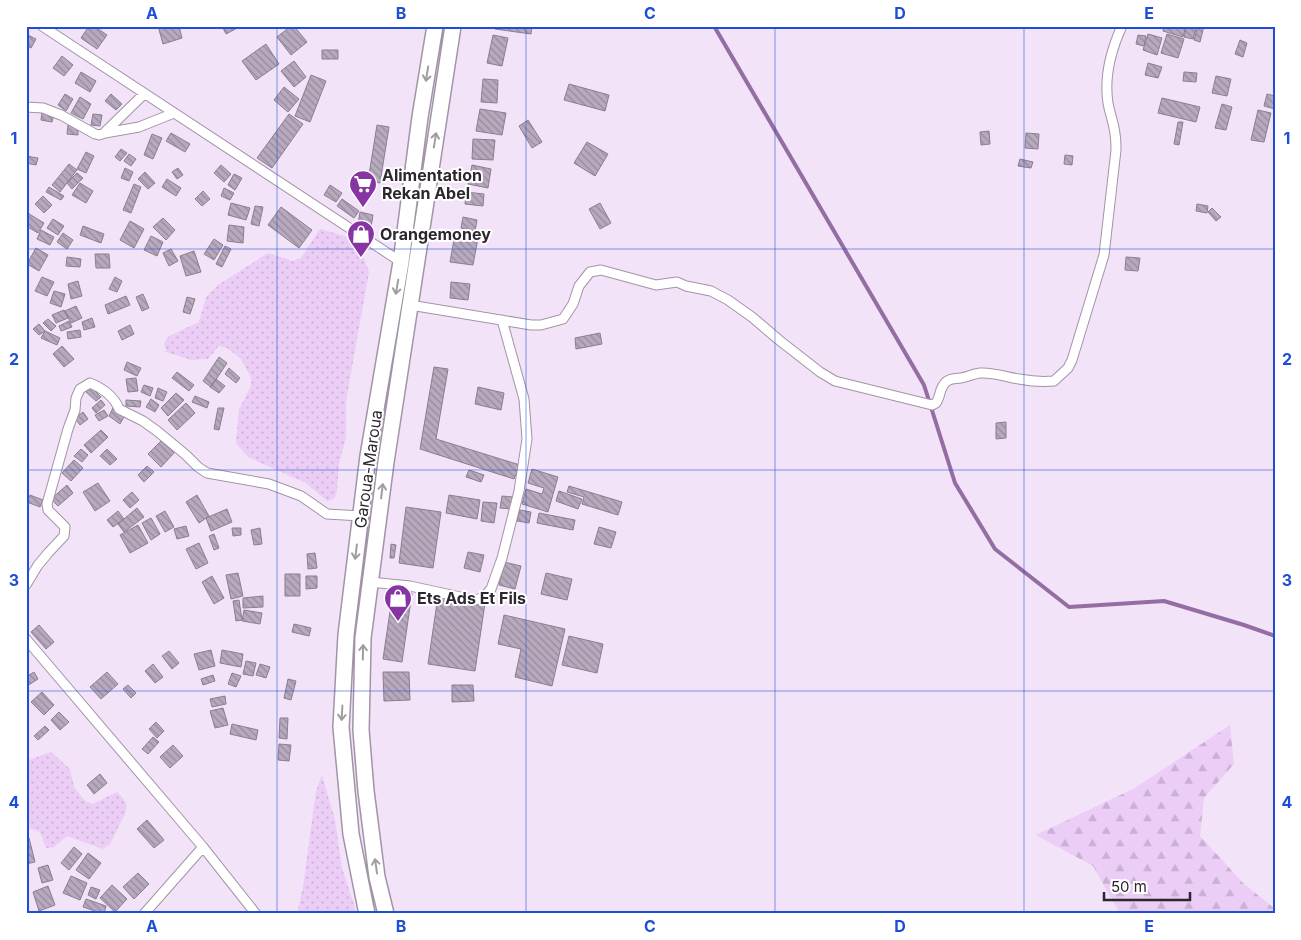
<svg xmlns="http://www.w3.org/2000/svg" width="1301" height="940" font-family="Inter,sans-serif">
<defs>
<pattern id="grass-dots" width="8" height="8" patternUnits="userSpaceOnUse" patternTransform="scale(1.25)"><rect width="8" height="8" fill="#ebcdf6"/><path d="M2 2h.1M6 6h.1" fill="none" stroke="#cab0d3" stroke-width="1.8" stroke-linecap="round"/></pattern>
<pattern id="forest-firs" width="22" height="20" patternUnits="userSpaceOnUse" patternTransform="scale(1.25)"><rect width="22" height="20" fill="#ebcdf6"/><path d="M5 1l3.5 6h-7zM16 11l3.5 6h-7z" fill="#cab0d3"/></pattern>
<pattern id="building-back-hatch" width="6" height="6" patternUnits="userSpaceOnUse" patternTransform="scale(1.25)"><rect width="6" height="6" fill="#b8aabe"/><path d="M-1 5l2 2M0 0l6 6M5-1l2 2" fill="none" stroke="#968a9b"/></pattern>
</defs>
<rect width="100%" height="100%" fill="#f2e3f8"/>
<path fill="url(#grass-dots)" d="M320 229 345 236 363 256 369 272 346 401V437L339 464 337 491 334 499 327 501 306 483 248 457 236 443 239 409 251 386V378L241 359 227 348 219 346 208 359 191 360 166 352 164 343 169 336 199 322 206 297 218 285 268 253 293 261 301 258Z
M51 752 70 769 74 787 85 801 93 804 117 792 123 798 127 805 125 814 110 844 103 849 67 836 54 847 46 848 40 832 26 827V761Z
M322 775 335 820 342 868 357 914H297L303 887 316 791Z"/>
<path fill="url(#forest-firs)" d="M1230 725 1234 764 1204 798 1200 836 1243 883 1275 909V914H1120L1093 866 1036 835 1135 788Z"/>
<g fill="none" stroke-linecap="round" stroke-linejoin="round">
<path stroke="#946ea3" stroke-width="4" d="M714 26 924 385 955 483 995 549 1069 607 1164 601 1244 625 1275 636"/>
</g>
<path fill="url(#building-back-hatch)" stroke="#8c7e91" d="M89 26H94L107 35 97 49 81 38Z
M158 26H179L182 38 163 44Z
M222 26H241L226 34Z
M291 26H294L307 42 291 55 277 37Z
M495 26H532L531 34 495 29Z
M1164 26H1186L1183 37 1163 31Z
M1187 26H1197L1193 39 1184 37Z
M1198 26H1204L1200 42 1194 40Z
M26 34 36 39 31 48 26 46Z
M1148 34 1162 38 1157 55 1143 50Z
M1167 34 1184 39 1178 58 1161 53Z
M493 35 508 38 502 66 487 63Z
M1138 35 1146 36 1144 46 1136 44Z
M1240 40 1247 43 1243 57 1235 54Z
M266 44 279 64 256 80 242 61Z
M322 50H338V59H322Z
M62 56 73 65 64 76 53 68Z
M294 61 306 77 294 87 281 71Z
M1148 63 1162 67 1158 78 1145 75Z
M81 72 96 81 90 92 75 83Z
M1184 72 1197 73 1196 82 1183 81Z
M311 75 326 81 310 122 295 116Z
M1216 76 1231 79 1227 96 1212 93Z
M483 79 498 80 497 103 481 102Z
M569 84 609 95 605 111 564 100Z
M284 87 299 99 288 112 274 100Z
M65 94 73 99 66 111 58 105Z
M111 94 122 104 116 110 105 101Z
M1267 94 1275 96V109L1264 106Z
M80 97 91 104 83 119 71 113Z
M1162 98 1200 107 1196 122 1158 113Z
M1222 104 1232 107 1226 130 1215 128Z
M480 109 506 113 502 135 476 131Z
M1258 110 1271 113 1264 142 1251 140Z
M42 112 54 114 52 122 41 120Z
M93 114 102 115 100 126 91 125Z
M289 114 303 124 272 168 257 158Z
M528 120 542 142 532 148 519 126Z
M1178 122H1183L1179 145 1174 144Z
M68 125H78V135L67 134Z
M377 125 389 127 380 183 368 181Z
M989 131 990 144 981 145 980 132Z
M171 133 190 144 185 152 166 141Z
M1026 133 1039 134 1038 149 1025 148Z
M152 134 162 138 153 159 144 155Z
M473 139 495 140 493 160 472 159Z
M587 142 608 154 595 176 574 163Z
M121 149 127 153 120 161 115 157Z
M86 152 94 156 86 173 77 169Z
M129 154 136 159 131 166 124 161Z
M1065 155 1073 156 1072 165 1064 164Z
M26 156 38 158 36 165 26 163Z
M1020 159 1033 162 1031 168 1018 166Z
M69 164 77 170 60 192 52 185Z
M221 165 231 174 224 182 214 173Z
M472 165 491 169 488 188 468 184Z
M125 168 133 172 129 181 121 178Z
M178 168 183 175 177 179 172 172Z
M145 172 155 183 148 189 138 179Z
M77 173 83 178 72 189 67 183Z
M234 174 242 178 235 190 228 185Z
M167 179 181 188 176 196 162 187Z
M80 183 93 191 86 203 72 195Z
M134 184 141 187 131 213 123 210Z
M330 185 342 193 336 202 324 195Z
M49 187 64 196 61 200 46 192Z
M224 188 234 193 230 200 221 196Z
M203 191 210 199 202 206 195 199Z
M466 192 484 194 483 206 465 204Z
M43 196 52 205 44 213 35 204Z
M342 199 359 211 354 218 337 206Z
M231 203 250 208 246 220 228 215Z
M600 203 611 223 600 229 589 209Z
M1197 204 1208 206 1207 213 1196 211Z
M255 206 263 207 259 226 251 224Z
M281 207 312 230 299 248 268 225Z
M1212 208 1221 217 1216 221 1208 212Z
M26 212 44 223 38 233 26 226Z
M360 212 373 215 371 227 358 224Z
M463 217 477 220 475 231 461 228Z
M163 218 175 230 166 240 153 227Z
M53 219 64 226 58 235 47 228Z
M130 221 144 229 134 248 120 240Z
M229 225 244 227 243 243 227 241Z
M83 226 104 234 101 243 80 235Z
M41 230 54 237 50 245 37 239Z
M63 233 73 240 67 249 57 242Z
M455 234 478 238 473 265 450 262Z
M151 236 163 242 157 256 144 250Z
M214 239 223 245 214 260 204 254Z
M225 246 231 249 222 267 216 264Z
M36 248 48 255 39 271 27 264Z
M171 249 178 261 169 266 163 253Z
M194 251 201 272 186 276 180 256Z
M95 254H109L110 268H96Z
M67 257 81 259 80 267 66 266Z
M1126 257 1140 258 1138 271 1125 270Z
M42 277 54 282 47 296 35 291Z
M115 277 122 281 117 292 109 289Z
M78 281 82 296 71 299 68 284Z
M451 282 470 284 468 300 450 298Z
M54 291 65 294 61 307 50 303Z
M143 294 149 308 142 311 136 297Z
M126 296 130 305 108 314 105 305Z
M187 297 195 299 190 314 183 312Z
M76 306 82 318 71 323 65 311Z
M64 310 68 318 56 323 52 315Z
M92 318 95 327 84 330 82 322Z
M48 319 56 326 51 331 43 323Z
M69 321 72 327 61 331 59 326Z
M39 324 45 331 39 335 33 329Z
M130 325 134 334 122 340 118 331Z
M80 330 81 337 68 339 67 332Z
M45 331 60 338 57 345 41 338Z
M600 333 602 344 576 349 575 338Z
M62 346 74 359 64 367 53 354Z
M219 357 227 363 211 387 203 381Z
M127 362 141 368 137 376 124 370Z
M434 367 448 369 436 439 520 465 514 479 420 449Z
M229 368 240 378 236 383 225 374Z
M177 372 194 385 189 391 172 378Z
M136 378 138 391 128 392 126 379Z
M216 379 225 386 219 393 210 387Z
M144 385 153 388 150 396 141 392Z
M91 387 101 397 96 401 86 392Z
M478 387 504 393 501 410 475 404Z
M158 388 167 392 163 401 155 398Z
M176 393 184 400 168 416 161 408Z
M195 396 209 402 207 408 192 402Z
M151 399 159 405 155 412 146 407Z
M101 400 105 405 96 413 92 408Z
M126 400 141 401 140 407 126 406Z
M186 403 195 413 177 430 168 420Z
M113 408 125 415 120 424 109 416Z
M218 408H224L219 430 214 429Z
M104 410 108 416 99 421 95 415Z
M83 412 88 419 80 425 75 418Z
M1006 422V438L996 439V423Z
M101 430 108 437 91 453 84 445Z
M161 441 174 453 161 467 148 454Z
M81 449 88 455 82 462 74 456Z
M107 449 117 459 110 465 100 456Z
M74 460 83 468 71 481 62 473Z
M147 466 154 472 144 482 138 475Z
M532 469 558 477 548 512 522 504 526 489 542 494 544 488 528 483Z
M469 470 484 475 481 482 466 477Z
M98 483 110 501 95 511 83 492Z
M67 485 73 493 58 506 51 499Z
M569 486 622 502 618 515 582 504 584 497 567 492Z
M559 491 582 499 578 509 556 501Z
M132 492 139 500 130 508 123 500Z
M30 495 43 500 40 507 27 502Z
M197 495 209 516 199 523 186 502Z
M449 495 480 500 477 519 446 513Z
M502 496 513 497 511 509 500 508Z
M483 502 497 503 494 523 481 521Z
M406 507 441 512 433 568 399 563Z
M137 508 144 517 124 532 118 524Z
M227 509 232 522 211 531 206 518Z
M520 510 531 512 529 523 517 521Z
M118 511 124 519 113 527 107 520Z
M165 511 174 527 165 532 156 516Z
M539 513 575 520 573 530 537 523Z
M151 518 160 534 151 540 142 523Z
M138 525 148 543 130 553 120 535Z
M186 526 189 536 177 539 174 529Z
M599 527 616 532 611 548 594 544Z
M232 528H241V535L233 536Z
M260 528 262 544 254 545 251 530Z
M214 534 219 548 214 550 209 536Z
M199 543 208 563 196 569 186 549Z
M391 544 396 545 394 558H390Z
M468 552 484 555 480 572 464 568Z
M315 553 317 568 308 569 307 554Z
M504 562 521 566 515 589 499 585Z
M238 573 243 596 231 599 226 575Z
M546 573 572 579 567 600 541 594Z
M285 574H300V596H285Z
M212 576 224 598 214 604 202 582Z
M306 576H317V588L306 589Z
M393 591 412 593 402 662 383 659Z
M263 596V607L243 608V598Z
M438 596 485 603 475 671 428 664Z
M239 600 242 620 236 621 233 601Z
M244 610 262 613 260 624 242 621Z
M504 615 565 629 552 686 515 677 521 649 498 644Z
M294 624 311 628 309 636 292 632Z
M39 625 54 642 46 649 31 632Z
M569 636 603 644 597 673 562 665Z
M211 650 215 666 199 670 194 654Z
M222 650 243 654 241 667 220 663Z
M169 651 179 663 172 669 162 656Z
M246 661 256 663 253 676 243 674Z
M153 664 163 677 155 683 145 671Z
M260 664 270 667 266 678 256 675Z
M34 672 38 679 27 686 26 677Z
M107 672 118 684 101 699 90 687Z
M383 672H409L410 700 384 701Z
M232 673 241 676 236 687 228 684Z
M213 675 215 681 203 685 201 679Z
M288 679 296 681 291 700 284 698Z
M128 685 136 693 131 698 123 689Z
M452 685H473L474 701 452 702Z
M42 692 54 705 44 715 31 702Z
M225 696 226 704 212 707 210 699Z
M223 708 228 725 215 728 210 711Z
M59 712 69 722 60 730 51 720Z
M280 718H288L287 739 279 738Z
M156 722 164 731 157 738 149 729Z
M232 724 258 730 256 740 230 734Z
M45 726 49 730 38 740 34 736Z
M153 737 159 742 148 754 142 749Z
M279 744 291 745 289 761 278 760Z
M173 745 183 756 170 768 160 757Z
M100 774 107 783 94 794 87 785Z
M147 820 164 840 154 848 137 829Z
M29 838 35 862 26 864V839Z
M74 847 82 854 69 870 61 863Z
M88 853 101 863 89 879 76 870Z
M48 865 53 880 42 883 38 868Z
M138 873 149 884 134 899 123 887Z
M71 876 87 883 80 900 63 893Z
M112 885 127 899 115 912 100 898Z
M48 886 55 905 39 911 33 892Z
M91 887 100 890 96 899 88 895Z
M86 899 106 906 104 914 83 907Z"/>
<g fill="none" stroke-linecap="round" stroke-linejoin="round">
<g stroke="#a294a7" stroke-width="11">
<path id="minor" d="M42 26 401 262
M26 107 43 108 61 115 95 134 99 135 105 133 139 127 174 113
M105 132 144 94
M410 305 531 325H541L563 319 573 304 579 286 590 272 601 270 656 285 677 282 686 286 711 291 728 300 752 317 779 340 820 372 835 381 932 405 936 403C941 396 939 388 946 382 950 378 955 379 961 378 967 377 973 374 980 373 993 372 1006 377 1019 379 1030 381 1043 382 1054 381L1068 368 1072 360 1104 255 1116 150C1116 145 1116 140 1115 134 1114 124 1110 114 1108 103 1104 77 1111 50 1122 26
M370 582 410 586 474 600 483 598 491 589 502 558 519 491 527 439 524 399 502 320
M26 585 38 565 49 552 64 536 65 527 48 510 47 504 68 429 75 410 76 398 80 389 90 383C102 388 114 396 119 409L143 421 157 431 186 455 198 467 207 473 269 484 301 496 327 514 361 516
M26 639 203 847 256 914
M144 914 203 847"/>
</g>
<g stroke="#a294a7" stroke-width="18">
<path id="trunk" d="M367 914 351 834 341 727 346 635 368 456 401 262 420 117 435 26
M386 914 377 877 366 791 361 730 363 638 386 462 453 26"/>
</g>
<use href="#minor" stroke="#fff" stroke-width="9"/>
<use href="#trunk" stroke="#fff" stroke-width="15"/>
</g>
<defs><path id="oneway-shaft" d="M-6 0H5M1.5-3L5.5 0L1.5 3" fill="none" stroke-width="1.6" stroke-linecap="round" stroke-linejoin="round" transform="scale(1.25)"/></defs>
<g stroke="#a09da1">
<use href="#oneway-shaft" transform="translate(427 74) rotate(99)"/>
<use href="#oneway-shaft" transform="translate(435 140) rotate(-81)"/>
<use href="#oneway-shaft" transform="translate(397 287) rotate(100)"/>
<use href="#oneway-shaft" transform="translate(382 491) rotate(-83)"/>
<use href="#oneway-shaft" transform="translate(356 552) rotate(97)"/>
<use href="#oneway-shaft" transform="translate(363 652) rotate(-89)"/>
<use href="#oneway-shaft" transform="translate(342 713) rotate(93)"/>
<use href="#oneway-shaft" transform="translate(376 866) rotate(-98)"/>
</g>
<path fill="none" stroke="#1d4ed8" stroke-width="1" stroke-opacity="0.55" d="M277 26V914M526 26V914M775 26V914M1024 26V914M26 249H1275M26 470H1275M26 691H1275"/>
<defs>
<g id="supermarket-pin" transform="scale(1.4375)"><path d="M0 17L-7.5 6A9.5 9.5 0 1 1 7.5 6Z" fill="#8835a4" stroke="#fff"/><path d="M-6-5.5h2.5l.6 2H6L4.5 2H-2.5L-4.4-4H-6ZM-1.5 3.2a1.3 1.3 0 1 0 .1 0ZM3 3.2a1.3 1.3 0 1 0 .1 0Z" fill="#fff"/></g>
<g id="shop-pin" transform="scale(1.4375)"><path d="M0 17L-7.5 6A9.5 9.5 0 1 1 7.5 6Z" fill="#8835a4" stroke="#fff"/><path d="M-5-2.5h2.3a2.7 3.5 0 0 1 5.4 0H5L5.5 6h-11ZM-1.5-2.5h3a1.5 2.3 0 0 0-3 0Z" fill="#fff"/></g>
</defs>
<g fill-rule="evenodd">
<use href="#supermarket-pin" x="363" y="184"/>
<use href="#shop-pin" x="361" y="234"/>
<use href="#shop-pin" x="398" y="598"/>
</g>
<g text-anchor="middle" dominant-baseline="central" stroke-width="4" stroke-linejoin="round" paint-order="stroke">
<g font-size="16" font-weight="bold" fill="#2c262e" stroke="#fff" text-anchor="start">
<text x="382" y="175">Alimentation<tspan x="382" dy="18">Rekan Abel</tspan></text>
<text x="380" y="234">Orangemoney</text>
<text x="417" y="598">Ets Ads Et Fils</text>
</g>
<g font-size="16" fill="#2c262e" stroke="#fff">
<text transform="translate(368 469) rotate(-82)">Garoua-Maroua</text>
</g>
</g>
<rect width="1301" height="940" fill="none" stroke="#ffffff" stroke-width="55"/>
<path d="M1104 892v8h86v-8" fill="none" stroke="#2c262e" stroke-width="2.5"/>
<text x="1111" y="892" font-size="15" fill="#2c262e" stroke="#ffffff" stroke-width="4" paint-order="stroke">50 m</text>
<rect x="28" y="28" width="1246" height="884" fill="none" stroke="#1d4ed8" stroke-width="2"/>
<g font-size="16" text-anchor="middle" font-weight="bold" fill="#1d4ed8">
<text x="152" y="19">A</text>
<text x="401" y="19">B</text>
<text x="650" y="19">C</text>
<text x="900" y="19">D</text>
<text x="1149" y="19">E</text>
<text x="14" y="144">1</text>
<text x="1287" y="144">1</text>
<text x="14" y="365">2</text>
<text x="1287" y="365">2</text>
<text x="14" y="586">3</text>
<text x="1287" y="586">3</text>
<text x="14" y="808">4</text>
<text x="1287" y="808">4</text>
<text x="152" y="932">A</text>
<text x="401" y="932">B</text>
<text x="650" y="932">C</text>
<text x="900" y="932">D</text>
<text x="1149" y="932">E</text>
</g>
</svg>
